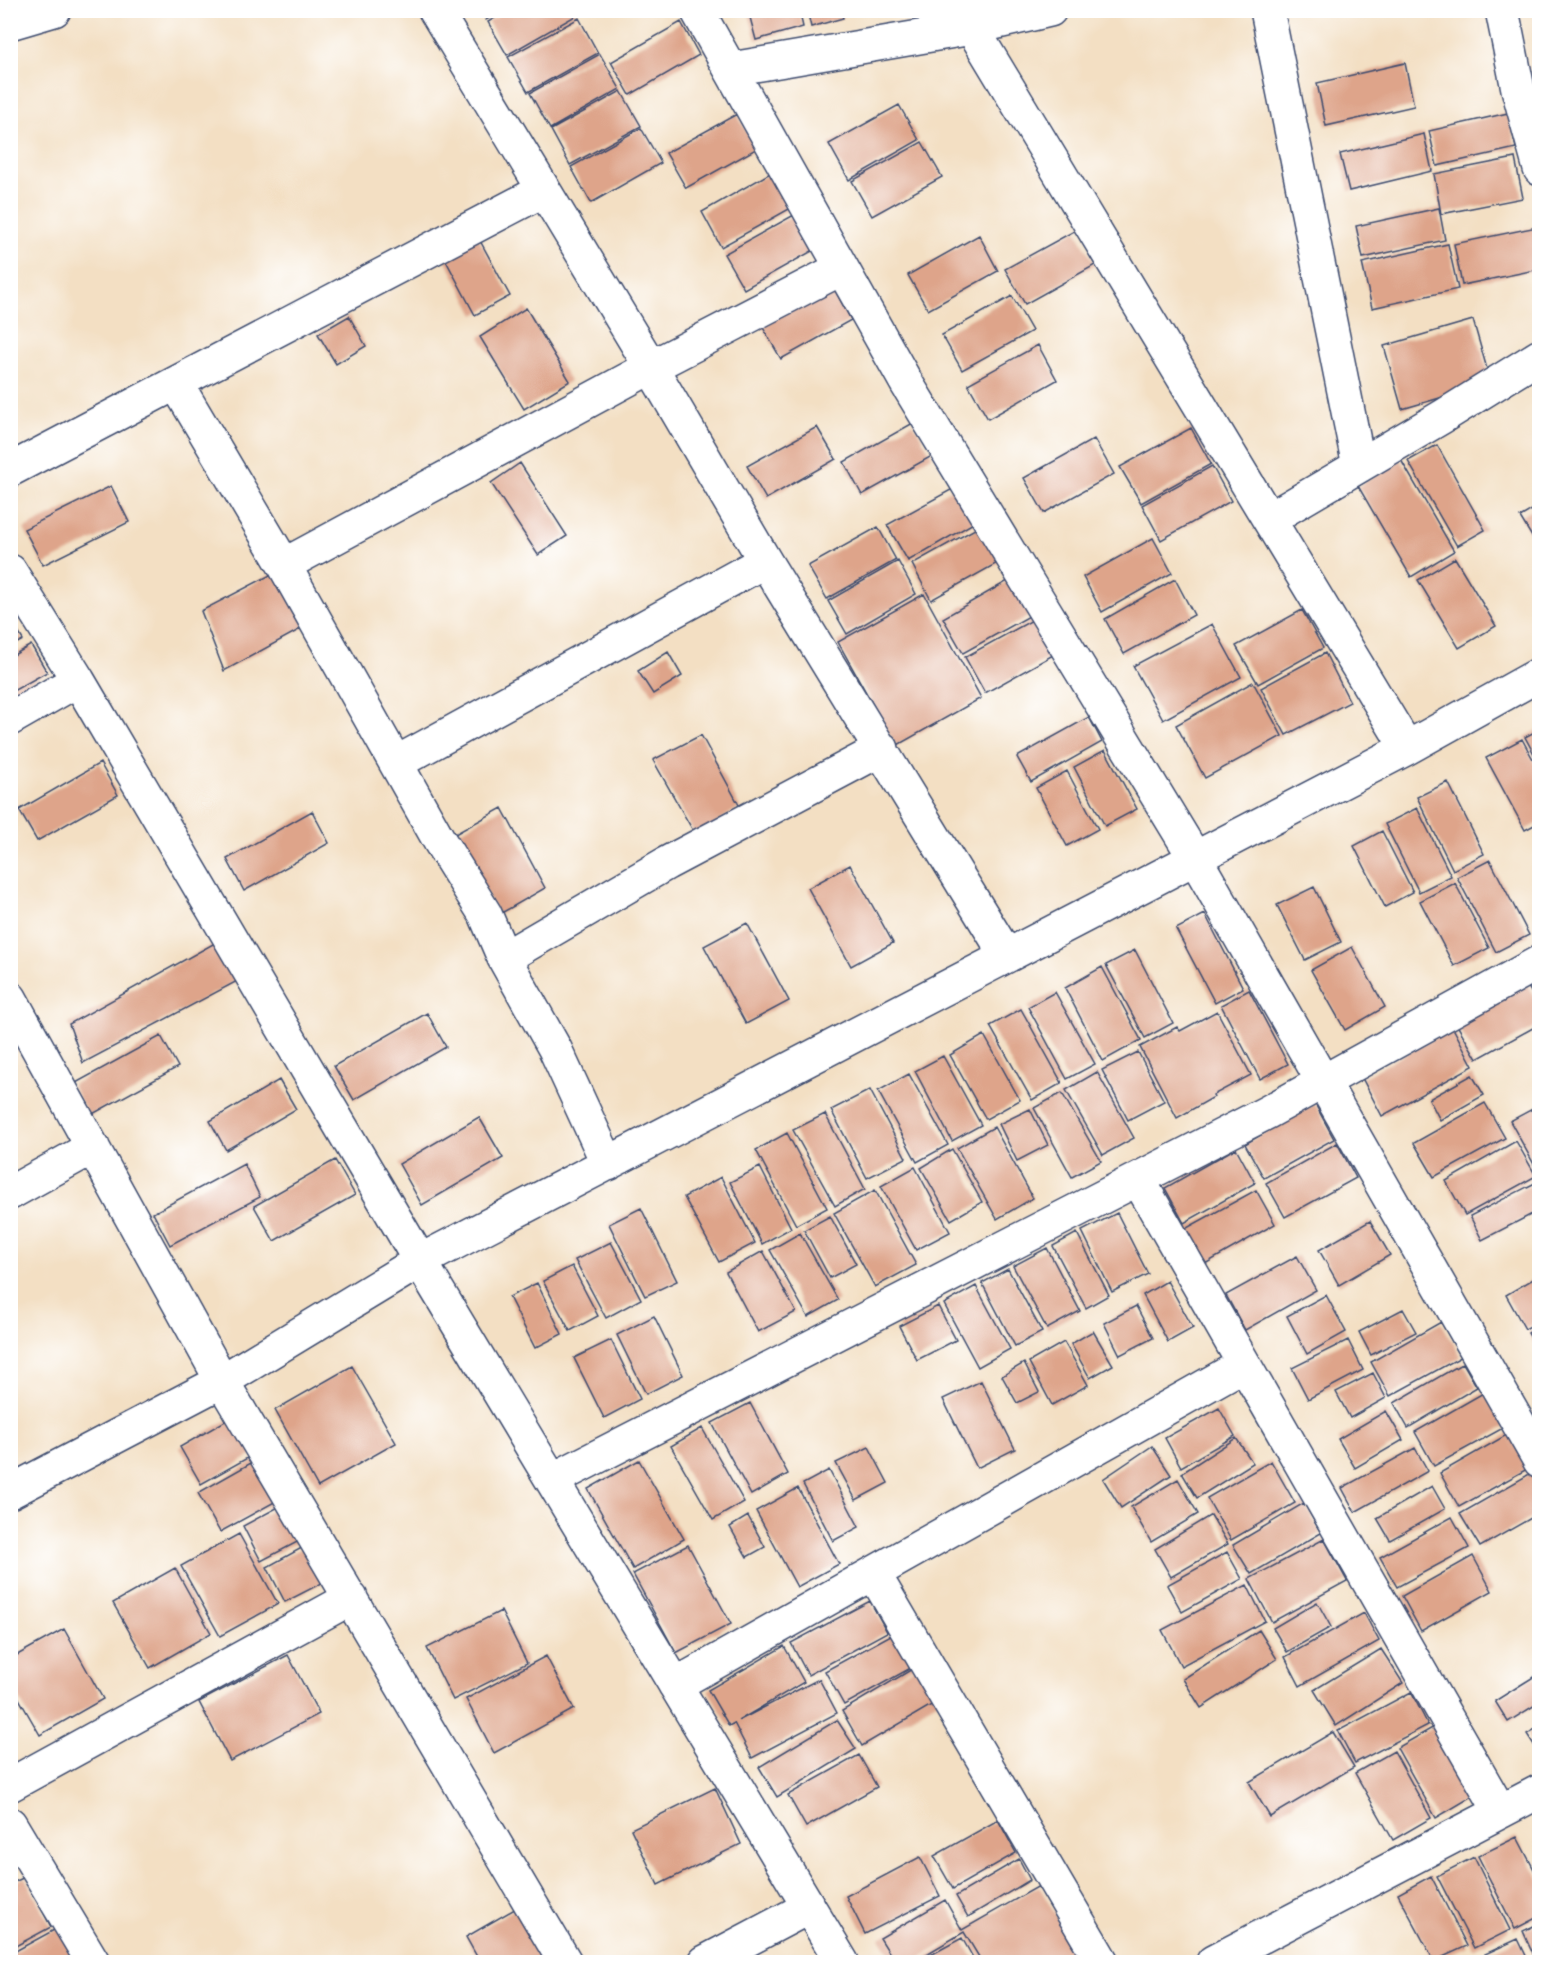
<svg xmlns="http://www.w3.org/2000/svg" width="1550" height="1973" font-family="Itim,sans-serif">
<rect width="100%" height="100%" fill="#fff"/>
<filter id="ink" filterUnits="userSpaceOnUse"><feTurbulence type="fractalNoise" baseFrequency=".0167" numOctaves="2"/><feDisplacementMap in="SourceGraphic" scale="12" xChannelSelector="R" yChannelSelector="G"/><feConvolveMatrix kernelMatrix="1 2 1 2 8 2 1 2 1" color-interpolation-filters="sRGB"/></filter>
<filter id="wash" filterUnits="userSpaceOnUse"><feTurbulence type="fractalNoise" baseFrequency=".008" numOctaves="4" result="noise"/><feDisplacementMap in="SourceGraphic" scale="24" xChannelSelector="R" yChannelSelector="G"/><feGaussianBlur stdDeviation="1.35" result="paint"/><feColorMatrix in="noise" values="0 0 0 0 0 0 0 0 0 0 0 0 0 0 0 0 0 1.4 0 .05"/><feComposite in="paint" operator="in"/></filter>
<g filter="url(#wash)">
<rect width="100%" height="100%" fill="#f3dfc3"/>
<g id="blocks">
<path fill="#dea48a" d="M480 10H503L486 20Z
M508 10H574L577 15 507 55 488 22Z
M748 10H799L803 27 756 40Z
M807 10H841L843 18 811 27Z
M579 18 598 53 528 92 508 57Z
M681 22 699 55 630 95 611 62Z
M600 54 620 89 550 129 530 93Z
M1405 63 1414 106 1326 126 1317 83Z
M621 91 641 126 570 165 551 130Z
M899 105 919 140 849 180 829 144Z
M1508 113 1516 148 1437 166 1429 131Z
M737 114 756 149 686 188 666 153Z
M641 128 661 163 591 203 571 167Z
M1424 134 1432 171 1349 191 1340 154Z
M922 142 942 177 872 216 852 181Z
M1515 158 1523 198 1441 214 1434 174Z
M772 172 791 208 721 247 702 212Z
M1439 208 1445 240 1363 258 1356 226Z
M794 215 814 250 744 289 724 254Z
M1537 227 1540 237V269L1462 285 1454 244Z
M1076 230 1095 265 1025 304 1005 269Z
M979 235 998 271 928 310 908 275Z
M478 237 510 296 475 315 443 255Z
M1448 244 1458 289 1372 308 1362 263Z
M832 285 851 320 781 359 761 324Z
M1012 296 1032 331 962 370 942 335Z
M526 308 570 381 524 409 480 337Z
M349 316 366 346 336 364 318 334Z
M1473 320 1491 383 1402 409 1384 346Z
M1038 345 1057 380 988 419 968 384Z
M913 423 932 456 862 495 844 462Z
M817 427 836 459 766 499 747 466Z
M1191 428 1211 464 1141 503 1120 467Z
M1094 439 1114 474 1044 513 1024 478Z
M1437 445 1485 530 1457 546 1408 461Z
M1401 460 1454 551 1411 577 1358 486Z
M520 463 567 536 538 555 491 483Z
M1212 466 1231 501 1161 540 1142 505Z
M111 486 129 522 43 565 24 529Z
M958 486 977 521 908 561 887 525Z
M1540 505V550L1520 517Z
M982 525 1001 561 931 600 912 564Z
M878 527 896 560 827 599 808 566Z
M1153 538 1172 573 1102 612 1083 577Z
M1455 558 1496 626 1459 648 1418 580Z
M898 561 916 594 847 634 828 601Z
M278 571 308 625 224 671 201 611Z
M1013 578 1033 614 963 653 943 618Z
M1175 579 1194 615 1124 654 1105 619Z
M924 594 981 698 896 746 838 642Z
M1302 610 1323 648 1258 684 1236 646Z
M1036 618 1055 654 985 693 965 657Z
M13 624 23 640 10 647V625Z
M1212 624 1241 677 1163 720 1133 666Z
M31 645 47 672 13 691 10 686V657Z
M668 652 682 676 653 694 638 671Z
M1325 653 1350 702 1286 735 1261 688Z
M1253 682 1282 736 1205 778 1176 725Z
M1089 717 1102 742 1031 782 1017 757Z
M1540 729V765L1525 737Z
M701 735 740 807 696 836 653 760Z
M1522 739 1540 772V822L1525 830 1486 758Z
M1105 750 1137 809 1105 826 1074 767Z
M100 763 118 795 37 841 19 810Z
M1067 771 1098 829 1067 846 1036 788Z
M1448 782 1484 854 1453 870 1417 797Z
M502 808 545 888 498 915 455 834Z
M1417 808 1451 876 1419 892 1385 824Z
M312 811 329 843 244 891 227 859Z
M1382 831 1413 892 1385 907 1354 846Z
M1490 860 1529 935 1496 952 1457 877Z
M850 865 893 943 851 966 808 888Z
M1455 883 1489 948 1454 966 1420 901Z
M1314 887 1341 942 1305 960 1277 905Z
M1205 914 1243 988 1215 1003 1176 929Z
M747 923 789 1001 746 1024 704 946Z
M222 939 243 978 83 1063 69 1024Z
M1352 947 1385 1007 1345 1030 1311 970Z
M1135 950 1173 1023 1145 1038 1106 965Z
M1102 967 1141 1040 1103 1061 1065 988Z
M1527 985 1540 1007V1024L1477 1059 1457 1025Z
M1249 990 1288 1064 1260 1079 1221 1005Z
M1055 992 1095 1064 1067 1079 1028 1007Z
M1021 1009 1062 1083 1032 1100 990 1026Z
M1217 1011 1251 1075 1213 1095 1214 1097 1177 1118 1140 1047 1177 1027 1180 1031Z
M427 1013 446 1047 354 1100 334 1066Z
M1453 1028 1473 1066 1382 1116 1362 1078Z
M984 1035 1020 1100 986 1119 950 1055Z
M161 1036 178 1067 89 1116 72 1085Z
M1138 1052 1164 1101 1128 1120 1102 1070Z
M943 1056 981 1125 952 1141 915 1071Z
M1097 1072 1134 1138 1103 1155 1066 1090Z
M909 1074 948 1145 917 1162 878 1091Z
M1472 1075 1484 1095 1440 1120 1429 1099Z
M279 1080 296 1109 226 1150 210 1121Z
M870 1090 906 1158 867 1178 831 1110Z
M1062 1093 1101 1161 1072 1177 1034 1108Z
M1485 1103 1505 1138 1434 1177 1414 1143Z
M1315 1104 1334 1139 1264 1178 1245 1144Z
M1540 1105V1175L1510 1121Z
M1030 1109 1048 1145 1017 1161 999 1124Z
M825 1114 865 1189 835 1206 793 1130Z
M479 1117 503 1158 422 1205 399 1164Z
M994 1127 1033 1198 997 1219 957 1148Z
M787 1133 827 1208 796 1225 756 1150Z
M1516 1141 1536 1176 1465 1215 1446 1181Z
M1337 1143 1356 1178 1285 1217 1266 1183Z
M1236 1148 1255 1183 1184 1223 1165 1188Z
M952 1149 982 1202 951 1220 921 1168Z
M335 1160 355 1195 274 1241 254 1206Z
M244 1164 260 1197 170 1245 153 1213Z
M760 1167 791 1228 762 1244 730 1182Z
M915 1167 950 1232 916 1250 881 1186Z
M721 1177 755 1243 719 1262 684 1197Z
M1537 1182 1540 1186V1210L1482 1240 1470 1216Z
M875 1190 916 1265 875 1287 834 1213Z
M1256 1190 1275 1224 1205 1264 1185 1229Z
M641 1208 677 1281 645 1296 609 1224Z
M1117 1213 1148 1274 1112 1292 1082 1231Z
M830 1216 856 1264 830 1278 804 1230Z
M1370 1221 1390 1255 1339 1285 1319 1250Z
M800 1233 838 1300 808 1317 770 1250Z
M1077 1233 1109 1295 1086 1308 1053 1246Z
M611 1242 641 1299 606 1318 575 1260Z
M1047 1248 1080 1311 1047 1329 1013 1266Z
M763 1251 796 1312 758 1332 726 1272Z
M1297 1256 1316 1290 1245 1330 1226 1295Z
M572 1266 598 1316 570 1331 543 1281Z
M1008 1269 1042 1332 1015 1346 982 1283Z
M1540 1275V1321L1525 1329 1506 1295Z
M1167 1281 1193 1328 1168 1342 1143 1295Z
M537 1283 562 1334 535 1348 509 1297Z
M976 1286 1010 1349 978 1367 944 1304Z
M1326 1295 1346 1332 1307 1354 1287 1316Z
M938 1306 956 1340 917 1360 899 1326Z
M1136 1306 1153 1338 1120 1355 1104 1323Z
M1403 1309 1416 1332 1371 1355 1359 1332Z
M654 1316 683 1375 646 1394 617 1335Z
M1441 1322 1461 1357 1390 1396 1371 1362Z
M1540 1326V1353L1528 1333Z
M1093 1331 1113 1365 1090 1378 1071 1344Z
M611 1340 640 1399 604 1418 574 1358Z
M1348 1340 1363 1370 1308 1399 1292 1368Z
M1064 1342 1088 1385 1052 1405 1029 1362Z
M1024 1363 1039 1392 1017 1403 1002 1376Z
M1463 1363 1477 1387 1408 1428 1394 1403Z
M352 1366 396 1443 318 1487 275 1410Z
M1373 1373 1386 1398 1350 1418 1336 1392Z
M981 1381 1015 1449 977 1468 943 1399Z
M1485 1392 1505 1427 1434 1466 1415 1432Z
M750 1403 788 1474 751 1495 712 1423Z
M1219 1408 1235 1436 1181 1467 1165 1438Z
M1386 1411 1403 1440 1355 1468 1338 1439Z
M239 1413 260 1451 201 1484 180 1447Z
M702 1428 744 1502 713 1520 671 1446Z
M1510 1433 1529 1468 1459 1507 1440 1473Z
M1236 1438 1253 1463 1197 1498 1182 1473Z
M1152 1446 1171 1475 1121 1508 1103 1479Z
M869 1447 888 1483 856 1500 836 1463Z
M1415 1448 1428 1471 1355 1512 1342 1488Z
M258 1459 280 1499 220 1532 198 1493Z
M639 1460 684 1539 633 1569 588 1489Z
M1271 1461 1295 1503 1231 1540 1207 1498Z
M1540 1468V1513L1480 1547 1460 1514Z
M829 1470 859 1527 833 1541 803 1484Z
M1178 1479 1198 1514 1151 1542 1131 1507Z
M1432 1486 1445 1509 1390 1540 1377 1518Z
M798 1488 839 1564 797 1587 756 1511Z
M286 1503 305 1538 261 1561 243 1526Z
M1304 1503 1321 1533 1251 1574 1233 1545Z
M1211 1515 1228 1544 1171 1577 1155 1549Z
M748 1516 765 1547 747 1557 730 1527Z
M1452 1517 1469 1548 1397 1587 1380 1557Z
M239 1534 278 1604 220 1636 181 1566Z
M1324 1539 1347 1581 1272 1622 1249 1579Z
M307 1545 326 1581 285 1602 267 1567Z
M688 1545 731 1624 676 1653 633 1574Z
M1227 1552 1242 1579 1182 1612 1167 1585Z
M1473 1556 1492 1591 1421 1631 1402 1596Z
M175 1568 211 1633 150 1668 113 1603Z
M1247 1585 1265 1621 1181 1666 1162 1630Z
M870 1601 887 1632 808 1675 791 1643Z
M1317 1602 1331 1627 1287 1652 1273 1628Z
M501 1611 527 1663 453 1700 427 1648Z
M1364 1613 1379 1641 1300 1686 1285 1657Z
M64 1629 103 1699 40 1735 10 1683V1659Z
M900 1630 918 1664 844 1705 825 1671Z
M1259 1630 1277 1659 1201 1708 1183 1679Z
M784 1646 804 1682 738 1721 819 1679 837 1713 752 1758 734 1723 729 1726 708 1690Z
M1381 1649 1403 1683 1336 1726 1314 1690Z
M288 1655 319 1714 230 1761 199 1702Z
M546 1656 574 1709 494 1753 466 1699Z
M919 1665 940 1700 862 1746 842 1711Z
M1535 1676 1540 1683V1702L1508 1722 1495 1701Z
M1411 1692 1428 1725 1355 1763 1338 1731Z
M837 1720 856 1749 777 1797 759 1767Z
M1540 1726V1750L1538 1751 1527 1734Z
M1434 1727 1473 1796 1436 1818 1397 1748Z
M1333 1732 1354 1767 1270 1817 1249 1782Z
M1394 1751 1431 1818 1393 1840 1355 1773Z
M859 1755 877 1787 806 1827 788 1795Z
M715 1788 741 1844 658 1885 631 1829Z
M998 1820 1016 1853 953 1889 934 1856Z
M1517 1837 1540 1881V1916L1515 1929 1478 1856Z
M920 1857 940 1896 865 1934 846 1896Z
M1474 1857 1510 1930 1474 1948 1437 1876Z
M1019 1859 1030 1880 968 1917 956 1896Z
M1431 1876 1467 1946 1434 1961 1398 1894Z
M25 1877 51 1927 10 1949V1884Z
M1039 1886 1077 1953 1060 1962H982L964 1932 913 1962H895L880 1938 945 1900 962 1930Z
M527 1902 562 1962H480L466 1937Z
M1540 1923V1962H1537L1523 1931Z
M65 1924 86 1962H10V1954Z
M962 1938 975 1961 972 1962H918Z
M1518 1939 1529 1962H1489L1485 1954Z"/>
</g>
</g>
<g filter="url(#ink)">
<use href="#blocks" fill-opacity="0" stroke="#3b496d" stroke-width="1.5"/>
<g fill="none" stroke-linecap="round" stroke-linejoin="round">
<g stroke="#3b496d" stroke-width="36">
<path id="minor" d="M435 10 651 367 765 561 1007 956
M697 10 907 384 1195 858 1540 1461
M1050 10 972 28 1407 748
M1267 10 1359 466
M1502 10 1518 89 1540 169
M10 23 54 10
M731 69 972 28
M176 383 284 565 439 840 485 914 504 958 555 1049 608 1164
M10 470 544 190
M1269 519 1442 417 1540 356
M284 565 651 367 842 268
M10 571 78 680 420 1261 842 1962
M10 719 78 680
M396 763 765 561
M504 958 667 863 882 749
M10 998 222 1381 565 1962
M1138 1179 1500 1811
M10 1193 93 1147
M552 1480 1268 1112 1540 962
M10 1492 222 1381 420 1261 1407 748 1540 674
M874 1574 1102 1962
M675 1685 1243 1365
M10 1785 351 1598
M10 1824 93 1962
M705 1962 809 1907
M1213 1962 1540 1791"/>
</g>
<use href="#minor" stroke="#fff" stroke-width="33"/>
</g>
</g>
<rect width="1550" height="1973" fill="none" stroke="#fff" stroke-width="36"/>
</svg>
